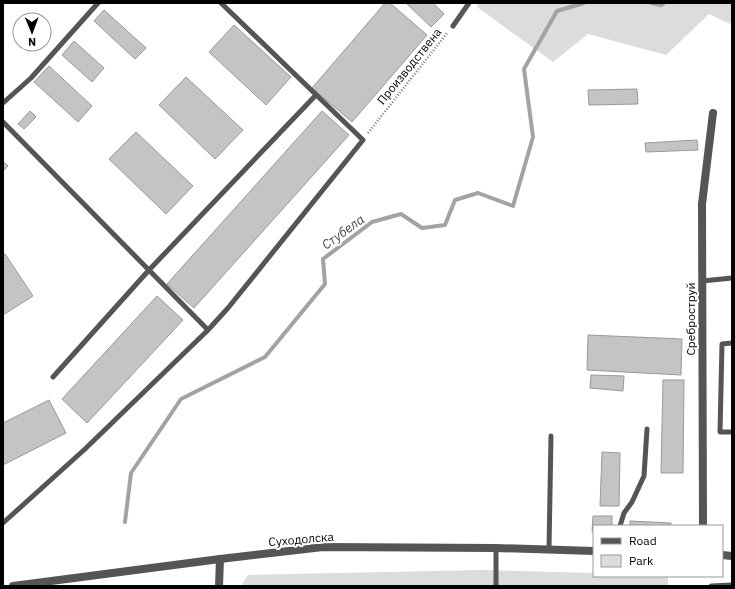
<svg xmlns="http://www.w3.org/2000/svg" width="735" height="589" font-family="'IBM Plex Sans',sans-serif">
<rect width="100%" height="100%" fill="#fff"/>
<path fill="#dcdcdc" d="M479 3H732V19L730 24 709 14 666 55 588 34 553 62 477 7Z
M482 570 594 573V576H668V586H241L248 575Z"/>
<g fill="none" stroke-linecap="round" stroke-linejoin="round">
<path stroke="#a3a3a3" stroke-width="4" d="M651 3 661 5 664 3
M125 522 131 473 181 399 265 357 325 284 323 259 372 222 401 214 422 228 445 225 455 200 478 193 513 206 533 137 524 69 557 11 584 3"/>
</g>
<path fill="#c4c4c4" stroke="#999" d="M385 3H390L427 35 352 122 312 88Z
M406 3H433L444 14 431 27Z
M104 10 146 48 135 59 94 21Z
M234 25 291 77 266 105 209 52Z
M74 41 104 68 92 82 62 55Z
M49 66 92 106 78 122 34 82Z
M186 77 243 130 215 159 159 105Z
M637 89 638 104 589 105 588 90Z
M30 111 36 117 24 129 18 124Z
M322 111 349 135 194 308 167 284Z
M136 132 193 186 166 214 109 159Z
M697 140 698 150 646 152 645 143Z
M3 161 8 166 3 171Z
M5 254 33 296 3 315V256Z
M157 296 183 320 87 423 62 399Z
M588 335 682 339 681 375 587 370Z
M591 375 624 376 623 391 590 388Z
M663 380H684L683 473H661Z
M49 400 66 433 3 465V423Z
M602 452 620 453 619 506H600Z
M593 516H612V526H594V531H592Z
M630 521 671 523V526H630Z"/>
<g fill="none" stroke-linecap="round" stroke-linejoin="round">
<path stroke="#777" stroke-width="2.5" stroke-dasharray="1 2" stroke-linecap="butt" d="M368 133 448 32"/>
<path stroke="#555" stroke-width="5" d="M453 26 469 3
M3 103 31 78 98 3
M3 122 208 330
M702 281 732 278
M732 343 722 344 720 432H732
M53 377 149 270 316 95
M3 523 85 449 208 330 228 308 363 140 221 3
M620 526 624 513 632 502 644 476 647 429
M549 549 551 436
M496 586V548
M711 586 732 585"/>
<path stroke="#555" stroke-width="8" d="M703 526 702 204 713 113
M219 586 220 559"/>
<path stroke="#555" stroke-width="8" d="M722 555 732 556
M13 586 220 559 323 547 496 548 594 551"/>
</g>
<g text-anchor="middle" dominant-baseline="central" stroke-width="4" stroke-linejoin="round" paint-order="stroke">
<g font-size="12" fill="#000" stroke="#fff">
<text transform="translate(409 66) rotate(-51)">Производствена</text>
<text transform="translate(690 319) rotate(-90)">Среброструй</text>
<text transform="translate(301 539) rotate(-5)">Суходолска</text>
</g>
<g font-size="13" font-style="italic" fill="#444" stroke="#fff">
<text transform="translate(343 232) rotate(-36)">Стубела</text>
</g>
</g>
<rect width="735" height="589" fill="none" stroke="#000000" stroke-width="8"/>
<rect x="593" y="525" width="130" height="52" fill="#ffffff" stroke="#999999"/>
<rect x="601" y="538" width="20" height="6" fill="#555555" stroke="#999999"/>
<text x="629" y="545" font-size="12" fill="#000000">Road</text>
<rect x="601" y="555" width="20" height="12" fill="#dcdcdc" stroke="#999999"/>
<text x="629" y="565" font-size="12" fill="#000000">Park</text>
<g transform="translate(32 32) rotate(179)"><circle r="19" fill="#ffffff" stroke="#999999"/>
<path d="M0-3L7 15L0 10L-7 15Z" fill="#000000"/>
<text y="-6" font-size="11" font-weight="bold" text-anchor="middle" fill="#000000">N</text>
</g>
</svg>
